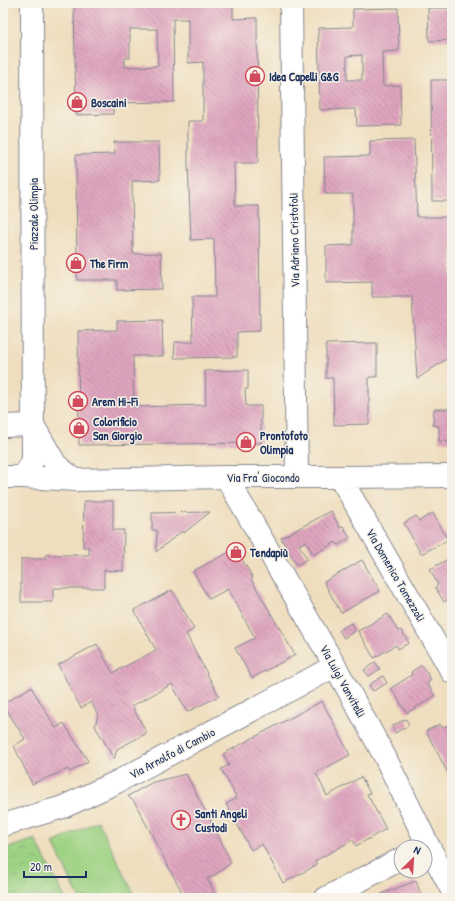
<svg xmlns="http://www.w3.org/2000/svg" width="455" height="901" font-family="'Patrick Hand',sans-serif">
<defs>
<pattern id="park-crowns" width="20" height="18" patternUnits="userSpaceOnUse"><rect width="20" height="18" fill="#9ed283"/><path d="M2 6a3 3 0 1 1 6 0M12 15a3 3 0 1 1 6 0" fill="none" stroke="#80ab6e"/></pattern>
<pattern id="building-back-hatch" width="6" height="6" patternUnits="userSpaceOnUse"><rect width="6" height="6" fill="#e0a5bf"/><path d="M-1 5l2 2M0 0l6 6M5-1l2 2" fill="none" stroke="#b5879e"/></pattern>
</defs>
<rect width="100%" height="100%" fill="#f7f3e8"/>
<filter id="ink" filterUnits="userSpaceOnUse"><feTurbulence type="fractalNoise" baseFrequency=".025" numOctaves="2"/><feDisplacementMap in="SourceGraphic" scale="8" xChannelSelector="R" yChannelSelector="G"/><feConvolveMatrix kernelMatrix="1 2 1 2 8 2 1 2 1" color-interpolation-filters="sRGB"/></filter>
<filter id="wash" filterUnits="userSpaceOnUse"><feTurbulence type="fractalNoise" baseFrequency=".012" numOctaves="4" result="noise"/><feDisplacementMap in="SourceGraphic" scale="16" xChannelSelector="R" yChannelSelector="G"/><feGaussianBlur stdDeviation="0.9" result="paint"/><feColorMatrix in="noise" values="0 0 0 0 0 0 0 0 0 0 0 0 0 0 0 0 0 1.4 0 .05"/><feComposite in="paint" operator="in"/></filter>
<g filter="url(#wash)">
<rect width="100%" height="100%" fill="#efdebe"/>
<path fill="#9ed283" stroke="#5c8070" d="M3 3 7 352H3Z
M98 821 136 898H79L53 843Z"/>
<path fill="url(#park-crowns)" stroke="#5c8070" d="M35 839 65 898H3V850Z"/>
<g id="blocks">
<path fill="url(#building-back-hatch)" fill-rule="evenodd" d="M74 3H233V19L257 18 258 163H234L235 206H259L260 331 237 332V357L174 358 175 342H193L192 297H215L214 239 191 240 188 164V121H203V62L188 63V19H173L174 102 113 103V114L76 115ZM130 29H157L158 66 125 67V58H130Z
M398 8 399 51 382 52 383 86 400 85 401 125 357 126 356 109 320 110 318 28 353 27V9ZM362 55V80H347V56Z
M428 8H452V40L429 41Z
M431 80H452V201H432Z
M414 140 417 217H452V355L417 379 412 297H372V282L326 283V246L353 245V194H325L324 157 370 156V141Z
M114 142H159L160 180 132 181 133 254 161 253 162 289 117 290V280H77L76 155 115 154Z
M162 320 163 356H133L134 407 206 405 205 371 248 370V389H245L246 406H261V443L79 445 78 331 117 330V321Z
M377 343V377H369V424L334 425 333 378H326V344Z
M434 409H452V442L439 441V426L433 425Z
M84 501H113V530H124L123 571 104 570V588H53V602H21V559H45V555H89V547H83Z
M331 511 340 528 343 526 350 538 338 545 336 542 313 555 306 541 299 545 307 559 297 565 281 538Z
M210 512 184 533 182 531 156 552 157 530H152V513Z
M433 513 448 540 421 554 404 523 416 516 419 521Z
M236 549 253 578 251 579 295 655 252 678 235 648 255 638 228 589 209 599 193 571Z
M452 557V597L444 602 435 587 438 585 430 569Z
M362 560 380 591 341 613 324 582Z
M172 590 194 629 186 634 219 696 187 712 172 684 132 706 147 733 117 749 114 759 95 726 98 715 91 702 81 708 58 665 97 644 113 673 156 650 134 610Z
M388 614 398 631 401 630 409 643 398 649 396 645 374 658 358 631Z
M351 623 355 631 344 638 339 630Z
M375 662 380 669 369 676 364 670Z
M422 665 431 680 427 683 435 696 407 713 391 688 412 675 411 672Z
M383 676 387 683 373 691 369 685Z
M31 687 56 728 64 723 88 761 70 772 68 769 32 784 14 746 25 739 3 704Z
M322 701 350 755 316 773 327 796 361 777 370 793 367 794 386 829 356 846 353 840 315 861 317 865 283 883 262 844 251 850 226 804 237 798 221 769 229 765 223 754Z
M406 719 409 725 395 733 392 726Z
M452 723V781L426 731 440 724 442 728Z
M186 774 221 841 231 863 212 877 207 878 217 898H185L135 803 128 796 153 782Z
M416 881 422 898H382L381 894Z"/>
</g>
</g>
<g filter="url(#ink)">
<use href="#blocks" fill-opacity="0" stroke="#85868e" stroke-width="1"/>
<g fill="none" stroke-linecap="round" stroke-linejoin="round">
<g stroke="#85868e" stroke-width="24">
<path id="street" d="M291 3 297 477
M3 426 33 425 56 465 75 480
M23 477 75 480 226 477H340L452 476
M226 477 335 666 384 755 428 845 452 890
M340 477 452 672
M3 825 63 807 117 782 335 666
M326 898 401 859"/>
</g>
<g stroke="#85868e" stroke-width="24">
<path id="secondary" d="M3 477H23L33 460 32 3"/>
</g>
<use href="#street" stroke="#fff" stroke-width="22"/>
<use href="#secondary" stroke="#fff" stroke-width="22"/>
</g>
</g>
<defs>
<g id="shop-ring" transform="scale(1)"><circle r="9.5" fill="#f7f3e8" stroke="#d1495b" stroke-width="1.5"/><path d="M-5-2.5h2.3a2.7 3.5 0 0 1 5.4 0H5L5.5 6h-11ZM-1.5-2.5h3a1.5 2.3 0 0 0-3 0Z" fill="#d1495b"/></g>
<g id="church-ring" transform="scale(1)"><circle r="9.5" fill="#f7f3e8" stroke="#d1495b" stroke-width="1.5"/><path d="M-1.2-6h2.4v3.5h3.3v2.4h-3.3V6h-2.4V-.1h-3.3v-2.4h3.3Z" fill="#d1495b"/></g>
</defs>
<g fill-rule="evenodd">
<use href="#shop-ring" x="255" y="76"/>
<use href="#shop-ring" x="77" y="102"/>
<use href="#shop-ring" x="76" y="263"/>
<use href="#shop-ring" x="78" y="401"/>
<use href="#shop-ring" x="79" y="428"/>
<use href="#shop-ring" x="246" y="442"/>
<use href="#shop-ring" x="236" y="552"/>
<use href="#church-ring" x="181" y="820"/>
</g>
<g text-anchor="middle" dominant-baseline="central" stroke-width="3" stroke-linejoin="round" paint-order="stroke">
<g font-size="12" font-weight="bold" fill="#1b2f5e" stroke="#f7f3e8" text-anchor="start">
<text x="269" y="76">Idea Capelli G&amp;G</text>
<text x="91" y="102">Boscaini</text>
<text x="90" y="263">The Firm</text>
<text x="92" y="401">Arem Hi-Fi</text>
<text x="93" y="421">Colorificio<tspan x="93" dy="14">San Giorgio</tspan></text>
<text x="260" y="435">Prontofoto<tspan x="260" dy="14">Olimpia</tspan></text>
<text x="250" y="552">Tendapiù</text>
<text x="195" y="813">Santi Angeli<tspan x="195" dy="14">Custodi</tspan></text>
</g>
<g font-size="12" fill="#1b2f5e" stroke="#f7f3e8">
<text transform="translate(33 214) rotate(-90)">Piazzale Olimpia</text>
<text transform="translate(294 240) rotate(-91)">Via Adriano Cristofoli</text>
<text x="263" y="477">Via Fra' Giocondo</text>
<text transform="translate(396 575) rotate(60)">Via Domenico Tomezzoli</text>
<text transform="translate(343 681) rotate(61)">Via Luigi Vanvitelli</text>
<text transform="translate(172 753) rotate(-28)">Via Arnolfo di Cambio</text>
</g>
</g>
<rect width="455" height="901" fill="none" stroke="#f7f3e8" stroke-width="16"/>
<g transform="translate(413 859) rotate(25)"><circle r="19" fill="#f7f3e8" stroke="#9fa5b1"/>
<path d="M0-3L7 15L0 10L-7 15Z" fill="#d1495b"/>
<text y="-6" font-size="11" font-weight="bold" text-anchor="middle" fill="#1b2f5e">N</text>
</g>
<path d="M24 871v6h62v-6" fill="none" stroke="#1b2f5e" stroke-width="2"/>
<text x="30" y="871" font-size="12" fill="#1b2f5e" stroke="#f7f3e8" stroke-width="3" paint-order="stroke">20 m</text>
</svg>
